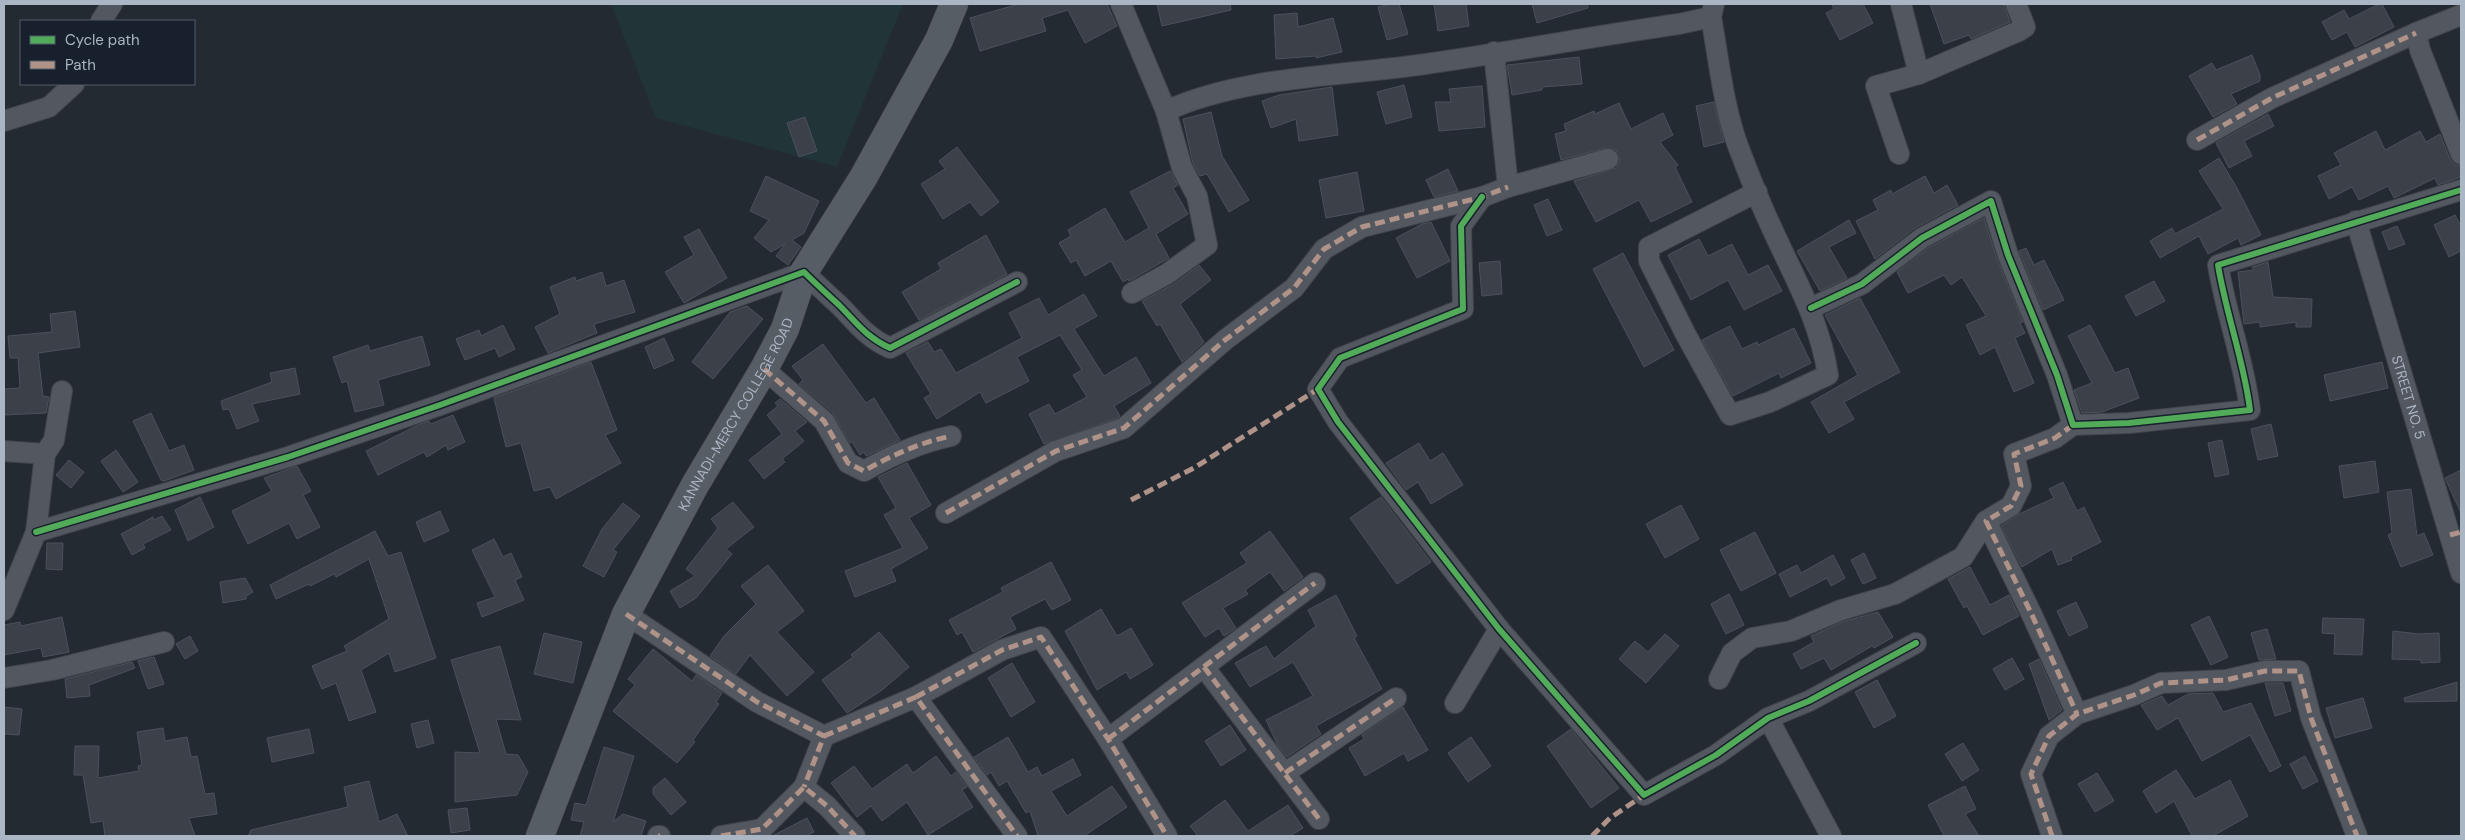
<svg xmlns="http://www.w3.org/2000/svg" width="2465" height="840" font-family="'DM Sans',sans-serif">
<rect width="100%" height="100%" fill="#242a32"/>
<path fill="#213438" d="M611 4H903L837 167 656 118Z"/>
<path fill="#3c4048" stroke="#4b515a" d="M1019 4H1107L1117 26 1085 43 1068 10 1042 18 1046 31 980 51 970 18Z
M1157 4H1230L1231 10 1162 26Z
M1390 4H1399L1408 34 1387 40 1378 7Z
M1434 4H1466L1469 26 1438 31Z
M1532 4H1587L1588 8 1537 23Z
M1832 4H1863L1873 23 1840 40 1826 13 1834 9Z
M1930 4H2004L2010 22 1971 39 1969 35 1944 44Z
M2379 4H2382L2394 27 2355 47 2347 32 2332 40 2322 22 2344 10 2349 19Z
M1297 13 1298 27 1333 18 1342 52 1316 58V56L1276 59 1274 15Z
M2252 55 2260 75V81L2231 94 2237 104 2213 117 2189 76 2212 63 2216 70Z
M1579 57 1582 84 1542 87V90L1512 95 1507 65Z
M1404 85 1412 117 1386 124 1377 92Z
M1482 86 1485 127 1439 131 1435 102H1451L1449 89Z
M1332 87 1338 135 1299 141 1296 119 1271 128 1262 101 1279 95Z
M1714 102 1724 142 1704 147 1696 106Z
M1619 103 1631 129 1663 113 1673 135 1660 142 1678 165 1675 167 1692 202 1651 222 1639 200 1596 222 1574 181 1616 168 1620 161 1616 150 1605 148 1561 160 1555 134 1566 131 1564 124 1594 111 1595 114Z
M1211 112 1222 156 1249 200 1229 212 1207 174 1200 176 1193 164 1183 119Z
M2268 114 2274 126 2244 141 2252 156 2229 168 2216 143Z
M805 117 817 151 799 157 787 123Z
M2376 131 2385 150 2420 131 2426 142 2440 134 2450 159 2454 164 2461 166V177L2438 185 2435 178 2394 198 2388 186 2359 200 2352 187 2329 199 2318 176 2341 165 2334 153Z
M957 147 999 202 981 216 970 202 943 219 921 184 945 169 939 161Z
M2219 158 2237 188 2261 235 2241 245 2238 238 2208 254 2199 236 2160 258 2150 241 2172 228 2175 234 2223 209 2199 171Z
M1448 169 1458 191 1434 197 1426 180Z
M1170 171 1178 185 1173 188 1188 214 1156 234 1169 258 1129 281 1128 279 1123 282 1111 261 1085 276 1076 260 1071 263 1059 243 1071 236 1068 230 1105 208 1125 242 1149 228 1130 192Z
M1357 172 1364 211 1326 218 1319 180Z
M766 176 819 201 804 233 792 240 801 247 788 265 776 256 785 244 771 252 754 238 769 220 750 211Z
M1925 176 1934 193 1947 185 1958 205 1915 228 1875 259 1856 221 1878 210 1873 200 1891 190 1892 194Z
M1548 199 1562 230 1547 236 1534 205Z
M2455 215 2461 226V251L2449 257 2434 225Z
M1984 218 1997 259 2023 322 2020 323 2025 333 2015 338 2034 383 2014 392 1995 347 1980 355 1966 325 1986 316 1962 277 1951 285 1944 275 1908 293 1897 272 1928 248Z
M1849 220 1856 233 1829 247 1847 278 1820 291 1797 251Z
M1431 222 1450 261 1417 278 1396 238 1422 224Z
M2397 226 2405 244 2389 250 2382 232Z
M699 229 727 278 684 303 665 272 694 255 684 237Z
M986 235 1007 274 919 320 902 292 941 269 938 263Z
M1699 239 1708 256 1732 244 1748 275 1768 265 1782 291 1744 310 1728 280 1691 300 1668 255Z
M2026 248 2034 265 2044 260 2064 300 2043 310 2019 251Z
M1623 253 1674 350 1644 367 1593 269Z
M1500 261 1502 294 1482 296 1479 263Z
M2268 262 2273 297 2312 299 2311 327H2296V322L2260 327V322L2244 324 2238 272 2254 270 2252 267Z
M1199 265 1211 280 1180 304 1204 342 1182 362 1160 324 1157 326 1142 301 1174 284Z
M602 272 606 286 624 280 635 312 594 324 597 333 548 353 535 327 560 314 550 287 575 277 576 281Z
M2154 281 2165 301 2136 316 2125 296Z
M1084 294 1097 316 1074 329 1104 376 1136 357 1151 383 1114 406 1120 416 1118 418 1044 444 1029 414 1049 404 1055 414 1087 397 1073 375 1082 370 1060 335 1017 357 1029 381 986 403 980 392 937 419 924 398 931 394 906 353 928 342 934 352 941 349 956 373 1022 338 1009 313 1039 298 1048 315Z
M1860 298 1900 372 1844 402 1854 419 1829 433 1811 402 1858 375 1825 315Z
M747 306 763 319 713 379 692 362 730 312Z
M75 311 80 347 38 353 43 396 49 397 46 413 4 415V389L20 388 18 358H10L8 336 52 332 50 314Z
M503 325 515 349 499 357 495 348 465 360 456 339 479 330 481 336Z
M2090 325 2115 373 2128 368 2139 398 2102 412 2082 413 2074 390 2092 383 2068 336Z
M1730 326 1742 349 1757 342 1758 345 1794 328 1811 363 1781 378 1779 373 1733 396 1702 340Z
M422 336 430 365 378 380 384 405 355 412 347 381 342 383 333 357 368 345 370 351Z
M664 338 674 360 654 369 645 347Z
M823 344 866 403 874 398 900 440 866 456 864 452 860 455 852 442 850 443 832 412 799 384 803 380 792 366Z
M591 362 617 430 605 435 621 463 556 499 550 487 534 491 521 443 506 447 494 398Z
M2382 362 2388 388 2330 401 2324 375Z
M295 368 300 394 252 404 259 421 237 429 229 409 223 410 221 401 272 382 270 373Z
M780 399 807 422 795 431 804 441 782 459 785 462 764 479 749 460 782 434 767 415 778 406 775 403Z
M151 413 169 451 184 445 194 470 164 481 161 480 133 421Z
M453 415 465 442 448 450 446 445 427 457 424 452 378 475 366 451 420 424 429 421 431 424Z
M2271 424 2278 456 2258 460 2251 429Z
M2222 440 2229 474 2215 477 2208 443Z
M1419 443 1430 461 1443 453 1463 485 1431 504 1418 482 1406 490 1386 463Z
M116 450 138 482 123 492 101 461Z
M69 460 84 472 71 488 56 475Z
M2375 461 2379 492 2344 498 2339 466Z
M907 463 931 505 909 518 928 548 891 569 896 581 855 597 845 571 903 548 884 515 896 508 878 477Z
M297 466 311 491 303 495 320 527 297 539 289 523 248 544 232 511 272 491 264 478Z
M2461 470V513L2445 478Z
M2063 482 2077 511 2084 507 2101 542 2071 557 2072 560 2058 565 2052 549 2022 567 2001 526 2019 514 2054 498 2049 489Z
M2411 489 2417 536 2424 533 2433 555 2401 567 2388 535 2392 533 2387 492Z
M200 497 214 527 188 541 175 510Z
M1381 497 1431 562 1397 584 1350 518Z
M733 502 754 527 726 549 732 554 696 598 680 608 670 591 695 576 686 569 718 528 711 519Z
M623 503 640 516 613 550 617 552 604 577 583 566 602 529Z
M1681 505 1699 539 1665 558 1646 524Z
M440 511 449 531 424 542 416 522Z
M162 516 171 530 143 544 145 548 132 555 121 534 153 517 154 520Z
M375 531 388 556 401 552 436 658 395 672 389 653 361 670 376 712 349 721 336 683 322 689 312 666 347 651 344 646 389 619 369 559 336 577 334 574 310 586 309 584 276 599 270 585Z
M1270 531 1303 577 1284 591 1270 572 1245 590 1248 594 1223 608 1236 628 1224 636 1219 628 1205 637 1182 603 1247 563 1240 553Z
M1755 532 1776 573 1741 591 1720 550Z
M494 539 503 557 511 553 522 577 515 580 524 600 482 617 477 603 495 597 472 550Z
M47 543H63L62 570 46 569Z
M1864 553 1876 578 1863 584 1851 560Z
M1833 555 1845 578 1831 586 1827 578 1790 597 1779 574 1797 565 1801 573Z
M1051 562 1071 600 1052 610 1045 599 1010 617 1016 629 973 652 962 632 957 635 949 620 1003 592 1001 588Z
M768 565 804 611 777 632 814 672 787 696 750 655 736 674 710 656 724 636 756 604 741 586Z
M1970 567 1990 605 2009 595 2019 616 1983 635 1967 606 1964 608 1948 579Z
M245 578 253 592 246 596V599L223 603 220 582Z
M1729 594 1744 625 1726 634 1711 604Z
M1336 595 1357 636 1354 638 1382 689 1316 726 1321 734 1287 757 1278 746 1266 720 1313 696 1293 662 1250 687 1235 663 1266 646 1274 659 1316 626 1308 610Z
M2076 602 2088 627 2069 636 2057 611Z
M1101 609 1117 636 1131 628 1153 665 1130 679 1126 672 1097 690 1065 631Z
M1878 612 1893 637 1874 648 1872 646 1831 670 1824 658 1801 669 1793 654 1814 642 1811 636 1845 621Z
M2209 616 2228 657 2211 665 2191 625Z
M62 617 69 652 43 657 41 648 4 655V625L20 622 21 626Z
M2323 618 2364 619 2362 655 2334 654 2335 634 2322 633Z
M2267 629 2276 659 2259 660 2251 633Z
M2393 631 2419 634 2439 633 2440 662 2421 663V660L2392 659Z
M879 632 909 667 882 690 847 713 822 680 853 657 851 655Z
M544 633 582 642 573 683 534 674Z
M1665 634 1679 646 1646 683 1619 659 1635 641 1648 652Z
M190 636 198 651 185 659 176 644Z
M500 646 521 720 496 719 506 754 518 755 528 772 517 795 455 802V752L480 753 451 660Z
M653 649 692 681 696 675 722 693 716 702 719 704 693 740 695 742 677 763 613 711 635 685 628 679Z
M154 657 164 684 148 689 138 661Z
M2012 658 2024 679 2005 690 1993 669Z
M2039 659 2062 710 2049 720 2029 664Z
M132 662 135 668 89 685 90 696 67 698 65 679Z
M1012 663 1035 702 1011 717 988 678Z
M1877 680 1896 716 1874 728 1855 692Z
M2457 682V701L2405 702 2404 698Z
M2265 683H2283L2291 711 2275 716Z
M2213 693 2223 712 2251 703 2281 766 2270 772 2250 735 2202 761 2178 718 2157 730 2141 705 2162 696 2168 705 2188 694Z
M2363 698 2372 728 2335 738 2326 708Z
M4 707 22 709 19 735 4 734Z
M1403 707 1428 750 1408 761 1404 753 1365 776 1349 748 1364 739 1362 735Z
M428 720 434 743 417 748 411 724Z
M1230 725 1246 750 1221 766 1205 741Z
M163 728 165 741 187 737 191 757 197 756 205 794 214 793 217 814 189 818 195 836H105L103 821 91 823 83 775H74L75 746H99L98 778 139 771 138 766 142 765 137 732Z
M309 729 314 753 272 762 267 738Z
M1571 729 1619 788 1591 808 1547 746Z
M1008 737 1028 772 1037 767 1042 776 1073 759 1081 775 1051 791 1067 816 1112 786 1127 807 1084 836H1038L1030 811 1026 813 1007 781 999 786 991 772 987 775 974 757Z
M1471 737 1491 766 1468 782 1448 753Z
M1963 743 1979 770 1962 781 1945 754Z
M604 747 634 756 613 822 623 814 646 821 641 836H580L584 822 571 820 575 803 586 805Z
M936 756 951 776 956 772 967 787 962 790 973 807 928 835 907 802 882 821 871 806 857 817 831 783 854 766 872 789 907 764 913 773Z
M2305 756 2318 781 2303 789 2290 764Z
M2176 770 2195 799 2230 780 2248 816 2213 836H2192L2174 801 2156 813 2143 791Z
M2097 773 2114 801 2095 812 2078 784Z
M665 778 686 802 671 815 653 794V788Z
M369 781 379 822 397 814 408 836H248L251 830 348 807 344 787Z
M1965 786 1976 809 1965 814 1979 836H1944L1928 805Z
M1225 800 1248 831 1288 805 1303 828 1290 836H1198L1190 826Z
M467 808 470 830 451 833 448 810Z
M807 818 814 832 805 836H772Z"/>
<g fill="none" stroke-linecap="round" stroke-linejoin="round">
<g stroke="#40444b" stroke-width="22">
<g id="minor">
<path d="M1121 4 1166 111"/>
<path d="M1714 4 1711 17C1719 60 1723 105 1738 146 1748 172 1758 199 1770 224 1793 276 1819 317 1828 375L1770 402 1730 415 1685 333 1649 261V247L1757 192"/>
<path d="M2461 15 2416 33 2420 50 2461 154"/>
<path d="M101 21 112 4"/>
<path d="M1494 52 1508 187 1608 159"/>
<path d="M1919 74 2019 31 2025 27 2016 4"/>
<path d="M4 121 49 107 74 84"/>
<path d="M2197 140 2272 98 2416 33"/>
<path d="M1899 154 1876 86 1919 74 1901 4"/>
<path d="M1482 197 1461 226 1463 309 1340 358 1318 389 1338 422 1499 629 1644 795 1716 755 1768 718 1809 701 1916 643"/>
<path id="s1" d="M2356 221 2461 573"/>
<path d="M1132 293 1167 274 1207 245 1197 196 1182 168 1166 111C1235 79 1328 76 1403 67 1495 55 1587 37 1679 24L1711 17"/>
<path d="M1811 308 1862 284 1922 238 1991 201 2008 255 2057 375 2073 425 2129 423 2250 410C2244 361 2226 314 2218 265L2461 190"/>
<path d="M764 369 824 421 848 463 864 471C892 455 919 443 951 436"/>
<path d="M2073 425 2055 438 2014 454 2021 486 2011 506 1986 521 2032 615 2077 714"/>
<path d="M4 451 45 454"/>
<path d="M946 513 1056 451 1124 428 1225 340 1294 288 1324 249 1362 227 1482 197 1508 187"/>
<path d="M36 532 288 457 440 405 804 272C815 283 827 294 839 305 857 323 866 337 890 348L1017 282"/>
<path d="M4 610 36 532 45 454 54 440 62 391"/>
<path d="M626 614 757 702 824 736 804 787"/>
<path d="M1204 667 1319 819"/>
<path d="M4 678 52 670 164 642"/>
<path d="M1719 679 1732 653 1752 638 1791 631 1841 610 1895 594 1963 557 1986 521"/>
<path d="M916 697 1002 650 1041 637 1108 739 1167 836"/>
<path d="M1455 703 1499 629"/>
<path d="M1768 718 1831 836"/>
<path d="M824 736 916 697 1017 836"/>
<path d="M1108 739 1315 583"/>
<path d="M1285 773 1396 698"/>
<path d="M658 836H660"/>
<path d="M721 836 762 829 804 787 827 806 855 836"/>
<path d="M2052 836 2031 774 2049 736 2077 714 2134 695 2161 683 2226 680 2265 671H2299L2311 718 2357 836"/>
</g>
</g>
<g stroke="#40444b" stroke-width="29">
<g id="secondary">
<path id="s2" d="M540 836 626 614 695 485 764 369 785 329 804 272 863 178 939 40 954 4"/>
</g>
</g>
<use href="#minor" stroke="#535860" stroke-width="20"/>
<use href="#secondary" stroke="#575d65" stroke-width="28"/>
<path stroke="#af9288" stroke-width="5" stroke-dasharray="10 5" stroke-linecap="butt" d="M2197 140 2272 98 2416 33
M764 369 824 421 848 463 864 471C892 455 919 443 951 436
M2073 425 2055 438 2014 454 2021 486 2011 506 1986 521 2032 615 2077 714
M1131 500 1194 468 1318 389
M946 513 1056 451 1124 428 1225 340 1294 288 1324 249 1362 227 1482 197 1508 187
M2450 535 2461 532
M626 614 757 702 824 736 804 787
M1204 667 1319 819
M916 697 1002 650 1041 637 1108 739 1167 836
M824 736 916 697 1017 836
M1108 739 1315 583
M1285 773 1396 698
M658 836H660
M721 836 762 829 804 787 827 806 855 836
M1592 836 1610 818 1644 795
M2052 836 2031 774 2049 736 2077 714 2134 695 2161 683 2226 680 2265 671H2299L2311 718 2357 836"/>
<g stroke="#17202c" stroke-width="9">
<path id="cycleway" d="M1482 197 1461 226 1463 309 1340 358 1318 389 1338 422 1499 629 1644 795 1716 755 1768 718 1809 701 1916 643
M1811 308 1862 284 1922 238 1991 201 2008 255 2057 375 2073 425 2129 423 2250 410C2244 361 2226 314 2218 265L2461 190
M36 532 288 457 440 405 804 272C815 283 827 294 839 305 857 323 866 337 890 348L1017 282"/>
</g>
<use href="#cycleway" stroke="#51ab58" stroke-width="6"/>
</g>
<g text-anchor="middle" dominant-baseline="central" stroke-width="4.5" stroke-linejoin="round" paint-order="stroke">
<g font-size="14" fill="#abb6c5" stroke="#17202c">
<text stroke="none"><textPath href="#s1" startOffset="184">STREET NO. 5</textPath></text>
<text stroke="none"><textPath href="#s2" startOffset="466">KANNADI-MERCY COLLEGE ROAD</textPath></text>
</g>
</g>
<rect width="2465" height="840" fill="none" stroke="#abb6c5" stroke-width="10"/>
<rect x="20" y="20" width="175" height="65" fill="#17202c" stroke="#525c69"/>
<rect x="30" y="36" width="25" height="8" fill="#51ab58" stroke="#525c69"/>
<text x="65" y="45" font-size="15" fill="#abb6c5">Cycle path</text>
<rect x="30" y="61" width="25" height="8" fill="#af9288" stroke="#525c69"/>
<text x="65" y="70" font-size="15" fill="#abb6c5">Path</text>
</svg>
